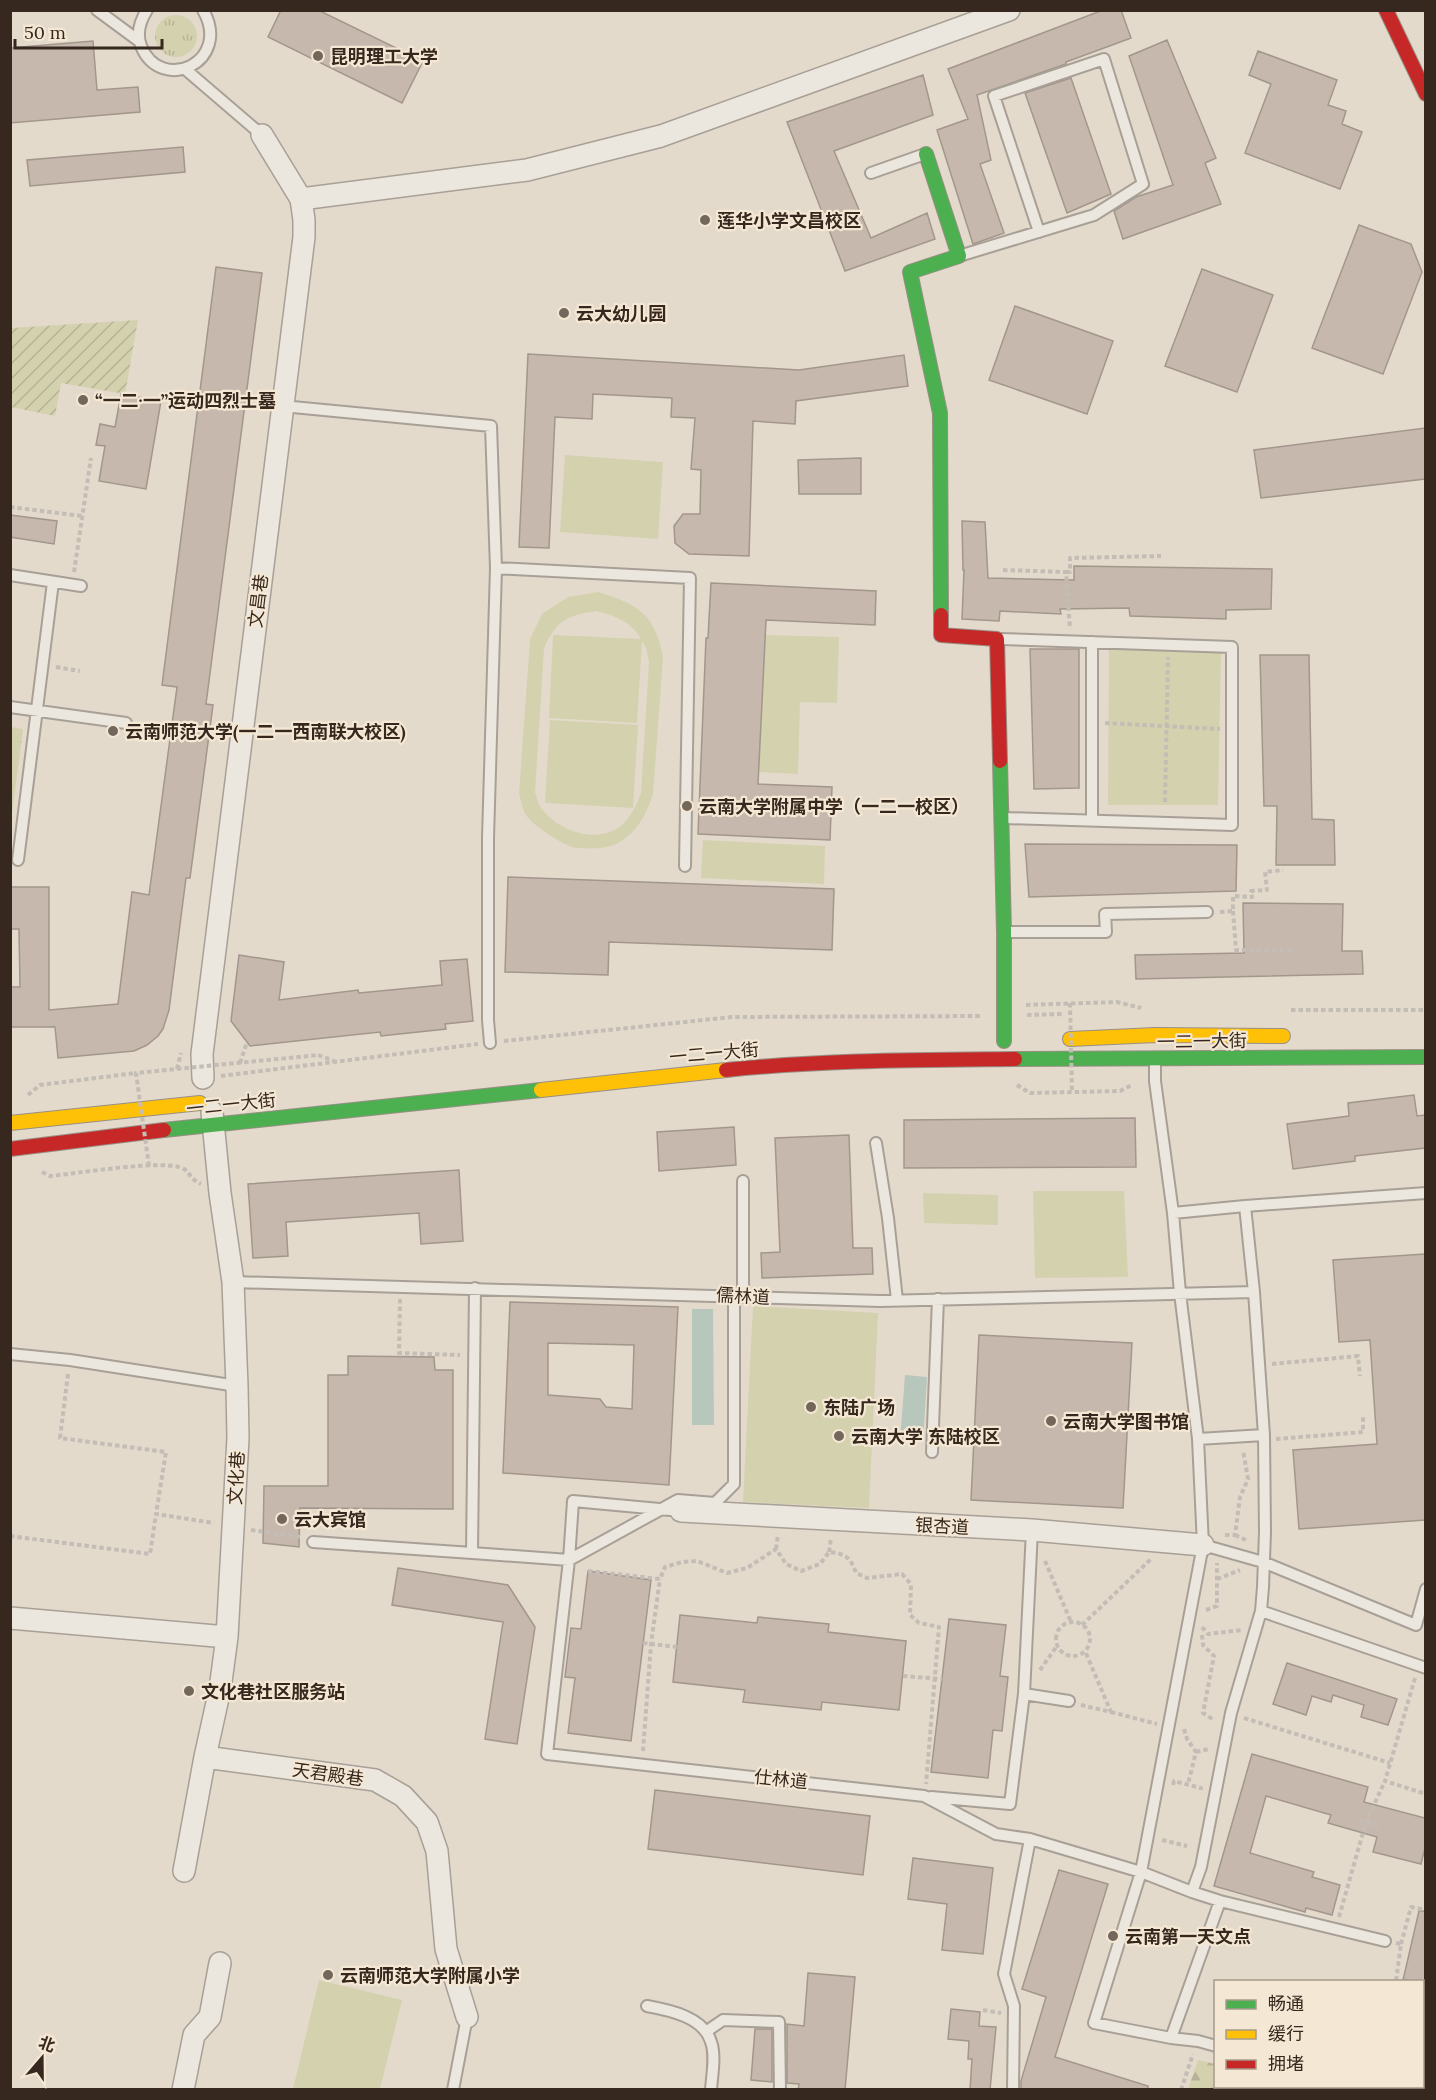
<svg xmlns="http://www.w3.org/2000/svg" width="1436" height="2100" font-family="Lora,'Noto Sans SC',serif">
<defs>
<pattern id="grass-tufts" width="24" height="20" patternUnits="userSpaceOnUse" patternTransform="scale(1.5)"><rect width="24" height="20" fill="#d4d1af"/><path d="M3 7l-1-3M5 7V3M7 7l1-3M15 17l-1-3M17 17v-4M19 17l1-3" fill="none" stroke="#b7b396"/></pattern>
<pattern id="forest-firs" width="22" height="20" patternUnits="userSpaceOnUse" patternTransform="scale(1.5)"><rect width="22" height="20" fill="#d4d1af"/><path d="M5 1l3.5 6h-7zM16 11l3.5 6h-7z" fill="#b7b396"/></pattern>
<pattern id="garden-furrows" width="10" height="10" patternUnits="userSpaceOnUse" patternTransform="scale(1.5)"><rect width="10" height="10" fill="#d4d1af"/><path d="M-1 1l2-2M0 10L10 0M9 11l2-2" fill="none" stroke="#b7b396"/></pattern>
</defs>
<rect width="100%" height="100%" fill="#e3dacc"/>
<path fill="url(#grass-tufts)" d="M155 36a21 21 0 1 1 42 0a21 21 0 1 1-42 0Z
M11 727 23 729 11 822 10 727Z"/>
<path fill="url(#forest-firs)" d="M1198 2060 1215 2064 1216 2086H1303L1314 2089H1188Z"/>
<path fill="#d4d1af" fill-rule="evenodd" d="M565 455 663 462 658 539 560 532Z
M598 592C638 604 655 614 663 657L653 795C646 814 637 833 618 843 607 849 589 849 577 848 565 847 532 825 526 815 522 809 521 800 519 793L530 639 542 614 568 597ZM597 611C615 616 632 622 641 639L553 635 549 718 637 723 642 641 646 648 649 662 641 793C637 803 633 813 625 822 603 846 560 833 542 809 538 805 537 797 535 792L544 648C558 619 566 616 597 611Z
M765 635 839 637 837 703 800 702 798 774 759 772Z
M1109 645 1221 650 1218 805H1108Z
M550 720 638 725 633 808 545 803Z
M703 840 825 846 824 884 701 878Z
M1033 1191H1124L1128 1277 1035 1278Z
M923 1193 998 1195V1225L924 1223Z
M753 1306 878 1313 869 1508 743 1502Z
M319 1980 402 2000 380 2089H293Z"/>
<path fill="url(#garden-furrows)" d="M138 320 125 394 61 383 55 416 11 407V328Z"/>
<path fill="#b8c7bc" d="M692 1309H713L714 1425H692Z
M905 1375 927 1377 923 1442 900 1441Z"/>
<path fill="#c7b8ad" stroke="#a3968c" stroke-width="1.5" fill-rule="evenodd" d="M281 10H318L423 61 402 103 268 37Z
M1103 10H1121L1131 38 1066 62V64L977 95 991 160 980 164 1004 233 973 244 937 130 968 119 948 69Z
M1167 40 1216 158 1205 163 1221 204 1123 239 1114 211 1136 197 1173 185 1129 56Z
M93 41 97 90 138 87 140 112 10 123V48Z
M1258 51 1337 80 1328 105 1346 111 1342 124 1362 132 1340 189 1245 153 1271 84 1249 75Z
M923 75 933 115 834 151 871 238 927 213 935 239 845 271 787 122Z
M1071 78 1111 194 1067 213 1025 93Z
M183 147 185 172 30 186 27 160Z
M1359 225 1411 244 1422 272 1383 374 1312 348Z
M216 267 262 273 206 704 213 705 190 878H186L169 1010 163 1029 158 1036 147 1045 134 1051 58 1058 55 1027H10V987H20L19 929H10V887H49V1010L118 1004 132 892 149 895 177 687 162 685Z
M1202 269 1273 295 1237 392 1165 366Z
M1015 306 1113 341 1087 414 989 380Z
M528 354 799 370 904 355 908 386 796 401 795 424 753 421 749 556 689 554 675 543 674 526 683 514H700L701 470 691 469 695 418 671 417 672 398 593 394 592 419 555 417 549 548 519 547Z
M121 394 161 401 146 489 99 481 105 446 96 445 100 424 115 427Z
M1425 428V479L1261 498 1254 450Z
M861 458V494H799L798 460Z
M10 515 57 521 54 544 10 537Z
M962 521 985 522 988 578 1074 580V566L1272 569 1271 609 1226 610V619L1130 616 1129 608 1060 609 1061 614 1000 611 999 621 962 619 964 570H963Z
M711 583 876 591 875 625 766 620 758 784 832 787 830 840 698 834 706 638H708Z
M1030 649H1079V788L1034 789Z
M1260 655H1309L1312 819 1334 820 1335 865H1276L1277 806H1264Z
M1025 844 1237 845 1236 891 1029 897Z
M508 877 834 889 832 950 609 942 608 975 505 972Z
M1243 903 1343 904 1342 951H1362L1363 974 1136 979 1135 955 1244 953Z
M239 955 284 962 279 1000 358 990 359 993 442 985 440 961 467 959 473 1021 445 1024 446 1029 381 1036 380 1032 250 1046 231 1021Z
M1414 1095 1417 1116 1425 1115V1148L1355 1156V1161L1293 1169 1287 1124 1349 1116 1348 1103Z
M1135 1118 1136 1167 904 1168V1120Z
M734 1127 736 1165 659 1171 657 1132Z
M849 1135 853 1248H872L873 1274 762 1278 761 1253 780 1252 775 1138Z
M459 1170 463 1241 421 1244 419 1213 286 1222 288 1256 253 1258 248 1184Z
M1425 1254V1520L1299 1529 1293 1450 1377 1444 1370 1340 1339 1342 1333 1260Z
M510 1302 678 1307 669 1485 503 1473ZM548 1343 634 1345 632 1409 606 1407 600 1399 548 1395Z
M979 1335 1132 1343 1123 1508 971 1500Z
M348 1356 434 1357 435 1370H453V1509L300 1508 299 1547 263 1543 264 1486H328V1375H348Z
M398 1568 508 1585 535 1627 517 1744 485 1739 503 1622 392 1605Z
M588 1571 651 1580 631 1741 568 1733 575 1678 565 1677 571 1628 581 1629Z
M680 1615 757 1623 758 1617 829 1624 828 1632 906 1641 899 1710 822 1702 821 1710 743 1702 745 1690 673 1682Z
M949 1619 1006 1625 1000 1676 1008 1677 1002 1731 993 1730 988 1778 931 1772Z
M1287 1663 1397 1699 1388 1725 1361 1717 1364 1705 1333 1695 1331 1702 1312 1696 1306 1715 1273 1704Z
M1252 1754 1368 1787 1364 1802 1425 1818V1848L1421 1864 1373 1852 1377 1837 1328 1823 1331 1815 1266 1796 1250 1853 1314 1872 1312 1877 1340 1885 1332 1915 1306 1908 1305 1912 1214 1886Z
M655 1790 870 1816 863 1875 648 1849Z
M913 1858 993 1868 983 1954 942 1950 947 1904 908 1899Z
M1059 1870 1108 1884 1055 2057 1148 2086V2090H1021V2081L1046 1997 1022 1989Z
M1419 1911H1425V1985L1422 1984V1982L1403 1980Z
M808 1973 855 1977 845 2090H798L799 2084 787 2083V2024L804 2026Z
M951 2009 980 2012 979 2026 996 2027 990 2090H970L972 2059H968L969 2041 948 2039Z
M755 2029H772V2082L751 2080Z"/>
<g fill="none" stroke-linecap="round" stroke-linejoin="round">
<g stroke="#a8a096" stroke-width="14">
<path id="lane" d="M97 10 139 41
M147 10C140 21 136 33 141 46 161 95 233 62 203 10
M185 69 262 135
M871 173 925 154
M959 256 1094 215 1143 184 1104 59 994 96 1039 232
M282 406 491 426 496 568 488 838V1020L490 1043
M496 568 690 578 685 866
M10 575 81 586
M1000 639 1232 647V825L1004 818
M1092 642V820
M10 707 126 723
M18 860 53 582
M1007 932H1106L1105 914 1207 912
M1155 1063V1081L1173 1213 1180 1293 1198 1439 1203 1545 1263 1562 1416 1625 1426 1589
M876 1143 888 1218 897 1300
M1245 1206 1426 1193
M233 1282 880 1301 1254 1292
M475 1288 472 1553 569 1560 678 1500 715 1503 734 1484V1296
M743 1297V1181
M10 1354 70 1360 237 1386
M1198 1439 1264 1435
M932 1452 938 1299
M681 1511 573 1501 569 1560 547 1754 924 1796 996 1834 1030 1839 1141 1872 1192 1892
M313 1542 472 1553
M1203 1545 1141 1872 1094 2023 1171 2038 1198 2041 1216 2046
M1261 1611 1426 1668
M1024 1694 1032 1530
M931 1797 1010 1804 1024 1694 1069 1701
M1220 1901 1385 1941
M647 2006C669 2010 704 2017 711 2042 716 2055 712 2075 711 2090
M707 2031 723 2020 779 2022 780 2090
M1171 2038 1220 1901 1192 1892 1201 1867 1231 1713 1261 1611 1263 1587 1265 1532 1264 1435 1254 1292 1245 1206 1173 1213
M1354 2086 1365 2090
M453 2090 467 2017
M1013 2090 1014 2006 1004 1974 1030 1839"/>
</g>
<g stroke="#a8a096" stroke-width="24">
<path id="street" d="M301 199 527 170 661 136 1009 10
M203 1078 202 1054 304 237V220L301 199 262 135
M681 1511 1032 1530 1203 1545
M10 1618 227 1637 238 1438 237 1386 233 1282 220 1193 212 1112
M205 1757 375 1780 403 1796 427 1822 437 1851 446 1949 467 2017
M184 1871 205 1757 220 1689 227 1637
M183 2090 194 2035 210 2017 220 1963"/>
</g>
<g stroke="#988f85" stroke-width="16">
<path id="fast" d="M926 154 959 256 910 272 940 413 941 615
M1000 761 1004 932V1041
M1015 1059 1426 1057
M164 1130 541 1090"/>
</g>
<g stroke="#988f85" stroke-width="16">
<path id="slow" d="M1070 1039 1155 1035 1283 1036
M541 1090 726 1070
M10 1123 200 1103"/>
</g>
<g stroke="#988f85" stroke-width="16">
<path id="jam" d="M1386 10 1426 94
M941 615V635L997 639 1000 761
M726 1070C822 1060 919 1060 1015 1059
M10 1149 164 1130"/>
</g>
<path stroke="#c4bdb5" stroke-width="4" stroke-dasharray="4.5 3" stroke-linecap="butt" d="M10 507 82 516
M1003 570 1066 572 1070 629
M74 572 91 458
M1066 572H1070V558L1161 556
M56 667 80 671
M1105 723 1220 729
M1165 802 1168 657
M1233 911 1236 950H1292
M1220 912 1233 911V896L1252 897 1251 891 1267 890 1265 872 1283 870
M1026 1005 1117 1002 1141 1008
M1291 1010H1426
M1027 1015 1062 1014
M504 1041 732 1017 981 1016
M318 1055 334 1061
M240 1063 247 1042
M177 1069 181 1053
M221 1076 478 1044
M1017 1085 1030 1093 1120 1091 1132 1085
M28 1095 40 1085 136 1073
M42 1172 50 1176C74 1174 168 1158 184 1169 191 1174 190 1179 201 1184
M400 1299 399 1353 460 1355
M1272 1364 1358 1356 1360 1376
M68 1374 60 1438 166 1452 156 1514
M1276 1439 1363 1432V1416
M251 1530 302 1537
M1225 1535H1235L1240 1497 1248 1479 1243 1450
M1235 1535 1248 1541
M10 1536 150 1554 156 1514 214 1523
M776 1549 778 1535
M829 1552 831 1538
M1045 1561 1071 1622
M588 1571 660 1579 665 1567 682 1562 697 1561 727 1573 747 1568 776 1549 786 1564 801 1571 820 1564 829 1552C845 1553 851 1558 856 1573L867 1578 902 1574 911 1584 910 1615 919 1623 939 1627 926 1784
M1217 1579 1240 1570
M1206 1610 1217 1606V1563
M1056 1639a17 17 0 1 1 34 0a17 17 0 1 1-34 0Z
M1082 1625 1151 1559
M1202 1627 1208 1634 1242 1630
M1202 1635 1203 1645 1214 1656 1203 1713 1214 1720
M1040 1670 1057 1646
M1415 1678 1385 1781 1426 1794
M1081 1705 1111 1712 1085 1651
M1111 1712 1157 1724
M1244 1718 1390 1763
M1184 1729 1187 1739 1196 1752 1188 1784
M643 1751 651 1644 660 1579
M1196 1752 1209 1749
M1173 1785 1174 1781 1201 1788V1790
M1162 1840 1187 1846
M1339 1917 1366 1822 1385 1781
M1396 1943 1401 1944 1396 1981 1398 1982
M1401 1944 1411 1907 1426 1910
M1422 1988H1426
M983 2010 1001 2013
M1422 2043 1426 2042
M1422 2078H1426
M1244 2086V2090
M1181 2090 1193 2054
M1219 2090 1220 2086
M1267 2090 1268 2086"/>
<use href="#lane" stroke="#ebe6de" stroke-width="10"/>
<use href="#street" stroke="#ebe6de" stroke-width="21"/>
<use href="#fast" stroke="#4caf50" stroke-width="14"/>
<use href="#slow" stroke="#ffc107" stroke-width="14"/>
<use href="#jam" stroke="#c62828" stroke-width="14"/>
<path stroke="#c4bdb5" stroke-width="4" stroke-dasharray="4.5 3" stroke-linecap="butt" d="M1070 1003 1072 1092
M149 1166 136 1073 318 1055
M643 1643 677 1647
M903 1676 942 1679
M1359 1820 1380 1826"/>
</g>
<g fill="#73665b" stroke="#f4e7d3" stroke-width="2">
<circle cx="318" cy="56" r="6"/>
<circle cx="705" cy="220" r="6"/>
<circle cx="564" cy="313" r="6"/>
<circle cx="83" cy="400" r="6"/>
<circle cx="113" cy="731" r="6"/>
<circle cx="687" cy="806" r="6"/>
<circle cx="811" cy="1407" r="6"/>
<circle cx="1051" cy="1421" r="6"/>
<circle cx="839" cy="1436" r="6"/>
<circle cx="282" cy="1519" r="6"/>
<circle cx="189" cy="1691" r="6"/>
<circle cx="1113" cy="1936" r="6"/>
<circle cx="328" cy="1975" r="6"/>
</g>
<g text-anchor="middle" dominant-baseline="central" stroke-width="4.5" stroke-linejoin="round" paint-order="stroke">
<g font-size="18" font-weight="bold" fill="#36281e" stroke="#f4e7d3" text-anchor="start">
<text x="330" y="56">昆明理工大学</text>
<text x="717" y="220">莲华小学文昌校区</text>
<text x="576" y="313">云大幼儿园</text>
<text x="95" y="400">“一二·一”运动四烈士墓</text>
<text x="125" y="731">云南师范大学(一二一西南联大校区)</text>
<text x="699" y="806">云南大学附属中学（一二一校区）</text>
<text x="823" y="1407">东陆广场</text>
<text x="1063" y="1421">云南大学图书馆</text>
<text x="851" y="1436">云南大学 东陆校区</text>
<text x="294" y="1519">云大宾馆</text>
<text x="201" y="1691">文化巷社区服务站</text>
<text x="1125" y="1936">云南第一天文点</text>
<text x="340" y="1975">云南师范大学附属小学</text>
</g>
<g font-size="18" fill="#36281e" stroke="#f4e7d3">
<text transform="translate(258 601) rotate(-83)">文昌巷</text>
<text transform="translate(1202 1041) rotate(-1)">一二一大街</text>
<text transform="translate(714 1053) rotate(-5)">一二一大街</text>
<text transform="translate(231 1104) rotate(-6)">一二一大街</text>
<text transform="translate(743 1296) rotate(3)">儒林道</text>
<text transform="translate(236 1478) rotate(-87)">文化巷</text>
<text transform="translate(942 1526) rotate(3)">银杏道</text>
<text transform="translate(328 1774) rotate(8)">天君殿巷</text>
<text transform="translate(781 1779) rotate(6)">仕林道</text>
</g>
</g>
<rect width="1436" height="2100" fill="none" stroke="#36281e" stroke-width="24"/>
<rect x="1214" y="1980" width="210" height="108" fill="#f4e7d3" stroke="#a89b8b" stroke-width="1.5"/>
<rect x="1226" y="2000" width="30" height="9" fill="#4caf50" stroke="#a89b8b" stroke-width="1.5"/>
<text x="1268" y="2010" font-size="18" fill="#36281e">畅通</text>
<rect x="1226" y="2030" width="30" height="9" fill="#ffc107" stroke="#a89b8b" stroke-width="1.5"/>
<text x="1268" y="2040" font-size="18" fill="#36281e">缓行</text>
<rect x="1226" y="2060" width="30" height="9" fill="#c62828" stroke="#a89b8b" stroke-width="1.5"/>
<text x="1268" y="2070" font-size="18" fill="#36281e">拥堵</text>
<g transform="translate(42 2058) rotate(20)" stroke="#f4e7d3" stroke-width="4.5" paint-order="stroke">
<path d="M0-4.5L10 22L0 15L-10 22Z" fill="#36281e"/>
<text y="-9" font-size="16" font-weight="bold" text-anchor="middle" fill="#36281e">北</text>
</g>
<path d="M15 39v9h147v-9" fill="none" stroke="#36281e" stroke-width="3"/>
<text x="24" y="39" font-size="18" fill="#36281e" stroke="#f4e7d3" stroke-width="4.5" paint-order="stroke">50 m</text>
</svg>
